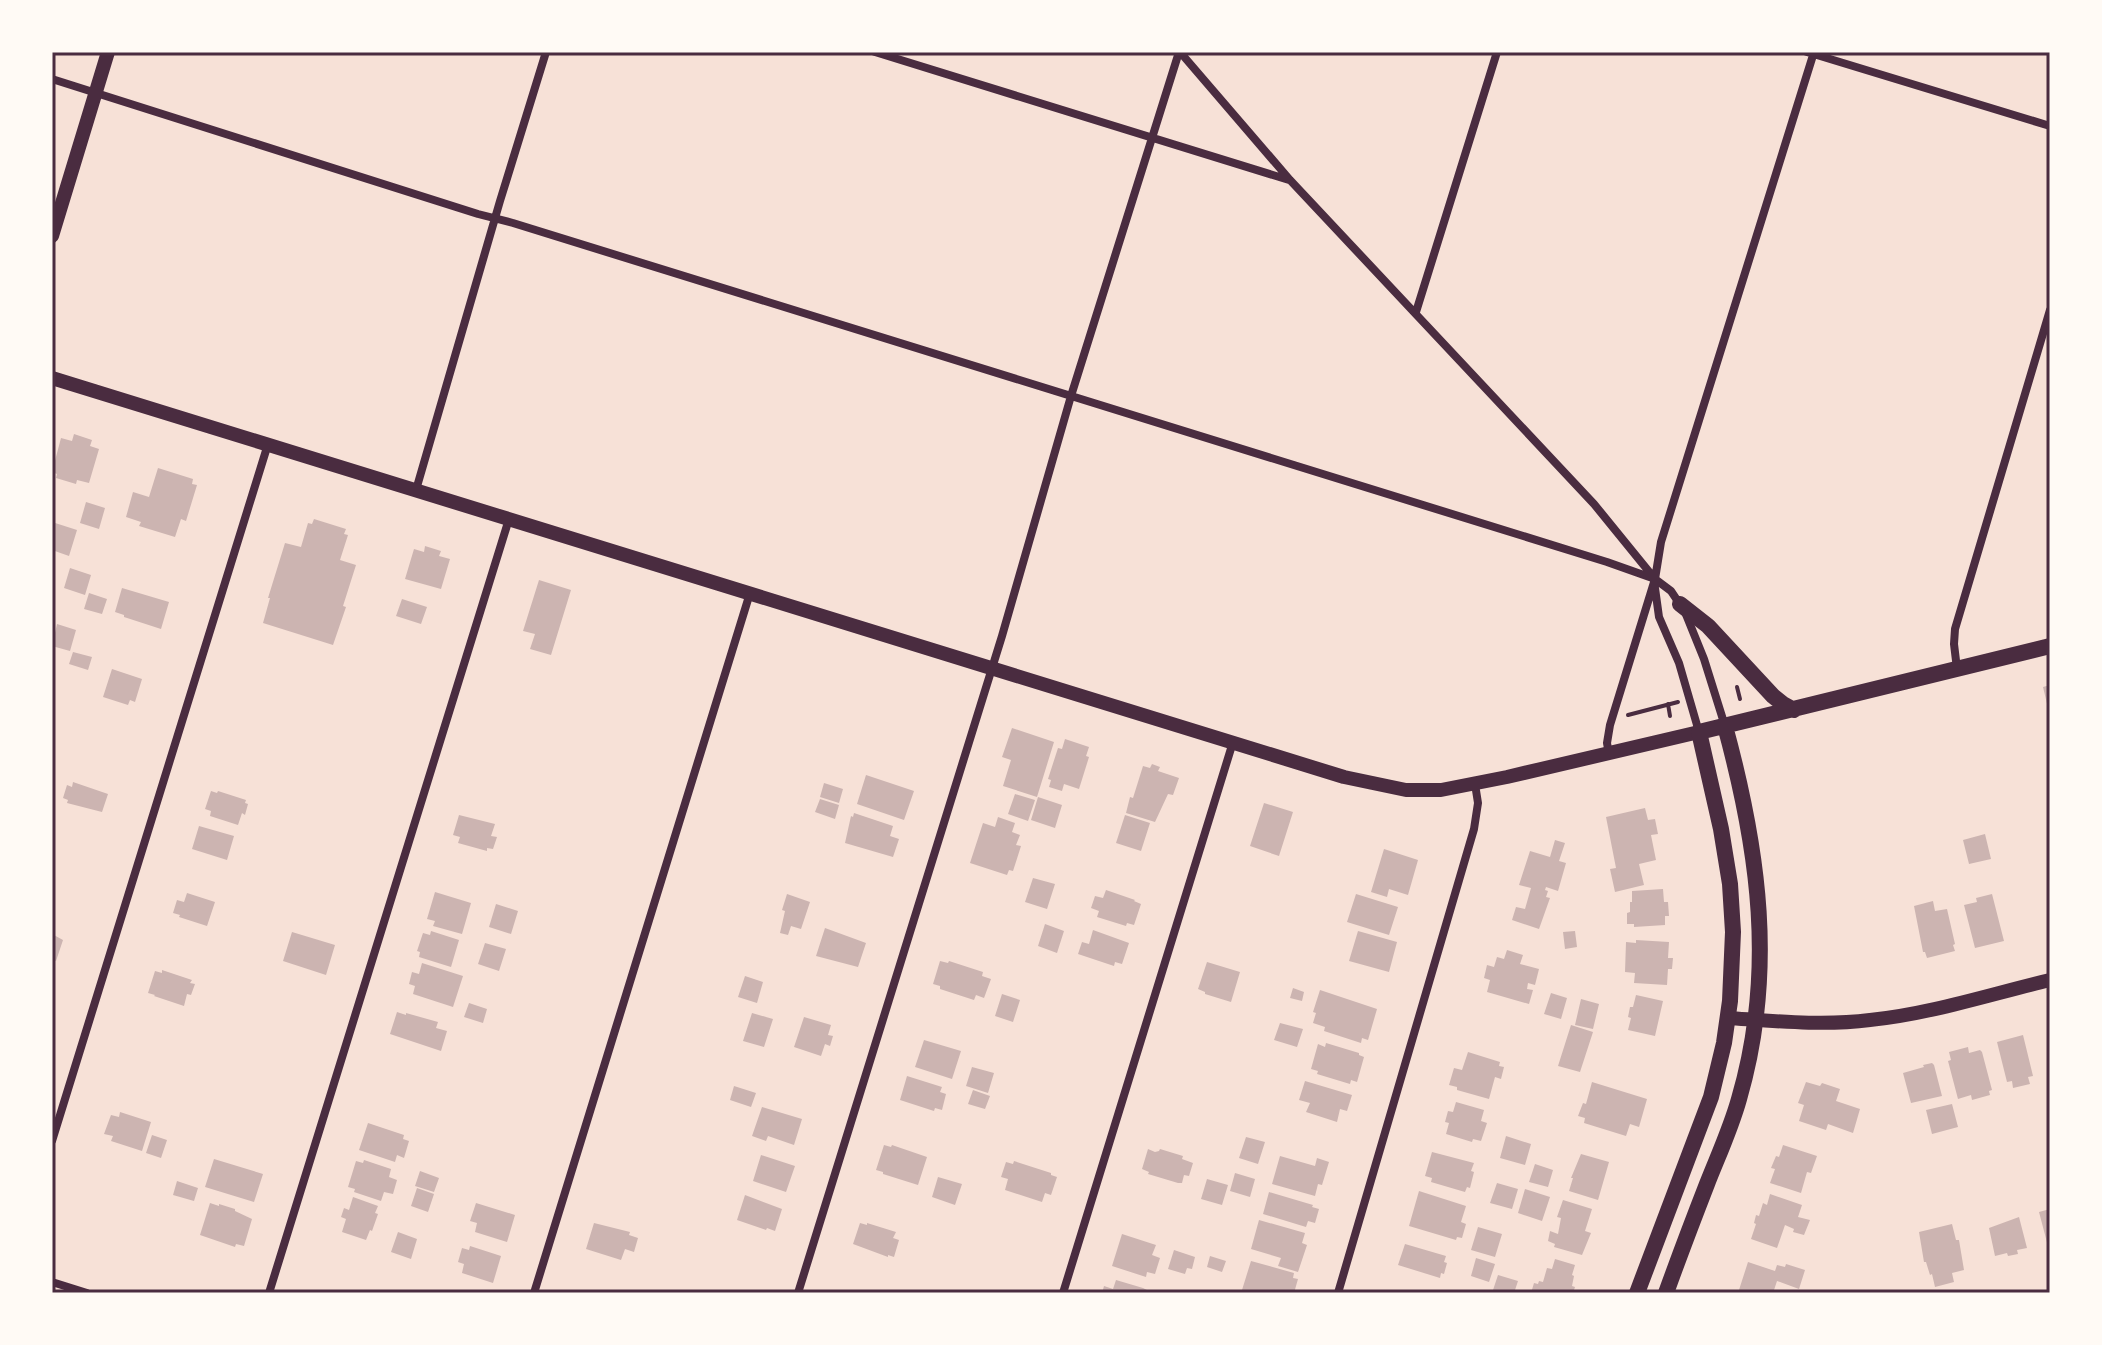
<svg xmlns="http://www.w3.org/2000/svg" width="2102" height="1345" font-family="Poppins,sans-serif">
<rect width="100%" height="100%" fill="#f7e1d7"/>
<path fill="#ccb4b1" d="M74 434 92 440 90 446 99 449 89 483 77 480 76 484 56 478 57 474 52 472 61 438 72 441Z
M158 468 193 479 192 484 197 485 186 521 181 519 175 537 139 526 141 522 126 517 133 492 149 497Z
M86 502 105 508 99 529 80 523Z
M314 519 346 529 344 534 348 535 340 560 356 565 343 606 346 607 333 645 263 623 270 598H268L285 543 301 547 308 523 312 524Z
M52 522 77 530 69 556 52 550Z
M425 546 441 551 439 556 450 559 441 589 405 579 414 549 424 552Z
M70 568 91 575 85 595 64 588Z
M539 580 571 590 551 655 530 649 535 634 523 631Z
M122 588 169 602 161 629 124 617V615L115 612Z
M89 593 107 599 102 614 84 609Z
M402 599 427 607 421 624 396 616Z
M57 624 76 630 70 651 52 646Z
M73 652 92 657 88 670 69 664Z
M112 669 142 679 135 702 130 700 128 705 103 697Z
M2050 685V712H2049L2043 687Z
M1012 728 1054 742 1037 797 1003 786 1011 760 1002 757Z
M1065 739 1089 747 1086 756 1089 757 1079 789 1064 784 1062 791 1049 787 1051 780 1048 779 1058 748 1062 749Z
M1152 764 1160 767 1158 771 1179 778 1173 795 1168 794 1155 822 1126 813 1130 797 1133 798 1143 766 1150 768Z
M866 775 914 791 904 820 857 804Z
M73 782 108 794 102 812 67 803 68 800 63 798 67 785 72 787Z
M824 783 843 789 839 803 820 797Z
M211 791 217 793 218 791 246 800 245 803 248 804 245 815 242 813 238 825 210 816 211 811 205 809Z
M1015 794 1035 800 1028 821 1008 814Z
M1038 797 1062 805 1055 828 1031 820Z
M820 799 839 805 835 819 815 812Z
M1264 803 1293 812 1279 856 1250 846Z
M1645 808 1648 820 1655 819 1658 834 1651 835 1656 860 1639 864 1644 885 1615 892 1610 869 1616 868 1606 817Z
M854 813 893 826 890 836 899 839 893 857 845 843 851 816 853 817Z
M459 815 495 824 491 836 497 837 493 849 487 848V851L458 843 460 837 453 835Z
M1125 815 1150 823 1141 851 1116 843Z
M998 817 1015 823 1012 832 1020 835 1016 845 1021 846 1013 871 1009 870 1007 875 970 863 983 823 995 827Z
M199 826 234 836 227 860 192 849Z
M1985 834 1991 859 1969 864 1963 840Z
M1555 840 1565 843 1559 861 1566 863 1558 891 1546 887 1545 890 1548 891 1546 897 1550 898 1539 929 1512 920 1516 907 1525 909 1531 888 1519 885 1530 851 1550 857Z
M1384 849 1418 860 1408 895 1389 889 1387 897 1371 892Z
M1033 878 1055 884 1047 909 1025 902Z
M1663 889 1664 902H1668L1669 916H1665V925L1634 927V924H1627V913L1630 912V902H1632V891Z
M1106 890 1135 900 1134 901 1141 904 1134 925 1127 923 1126 926 1097 917 1099 911 1091 908 1095 896 1103 898Z
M435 892 471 903 462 934 433 926 435 921 427 919Z
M187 893 215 902 207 926 179 917 180 915 173 913 177 900 184 902Z
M787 894 810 902 801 929 791 926 788 935 780 933 785 911 782 910Z
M1356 894 1398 907 1389 935 1347 922Z
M1992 894 2004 941 1975 948 1964 905 1977 902 1976 898Z
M1933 901 1935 911 1947 909 1955 944 1953 945 1955 951 1927 958 1925 952H1923L1914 906Z
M496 904 518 911 511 934 489 927Z
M1045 924 1064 931 1057 953 1038 946Z
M825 928 866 943 858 967 816 956Z
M1093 930 1129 943 1122 964 1115 962 1114 966 1078 954 1082 942 1089 944Z
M431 931 459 940 451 967 419 957 420 952 417 951 423 933 430 935Z
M1358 931 1397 942 1389 972 1349 961Z
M1575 931 1577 947 1565 949 1563 932Z
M292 932 335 945 326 975 283 961Z
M52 934 63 940 56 961 52 959Z
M1636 940 1669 942 1668 958H1673L1672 969H1668L1667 985 1634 983 1635 973 1625 972 1626 942 1636 943Z
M485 943 506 949 499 971 478 964Z
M1507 950 1523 955 1520 964 1539 969 1535 985 1528 983 1527 989 1533 990 1529 1004 1487 992 1490 980 1484 978 1487 965 1494 967 1497 957 1504 959Z
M940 961 948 963 949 961 983 972 982 976 991 979 984 998 976 995 974 1000 940 989V986L933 984Z
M1207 962 1240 972 1231 1002 1205 994V992L1198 989Z
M422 963 463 976 453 1007 413 994 415 986 409 984 412 972 419 974Z
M162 970 192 980 190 983 195 984 191 995 187 994 184 1006 154 996 155 995 148 993 155 971 162 973Z
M745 976 763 982 757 1003 738 997Z
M1293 988 1304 992 1302 1001 1290 998Z
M1320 990 1377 1009 1368 1040 1362 1038 1361 1043 1324 1031 1325 1027 1313 1023 1316 1013 1313 1012Z
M1551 993 1567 998 1561 1019 1544 1014Z
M1002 994 1020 1000 1013 1022 995 1016Z
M1636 995 1663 1001 1655 1036 1628 1030 1631 1018 1628 1017 1630 1007H1633Z
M1581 999 1599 1004 1593 1029 1575 1025Z
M469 1003 487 1009 483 1023 464 1017Z
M397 1012 406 1015V1013L438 1022 436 1028 447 1031 441 1051 390 1034Z
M752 1013 773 1019 764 1047 743 1041Z
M804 1017 831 1025 828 1035 833 1036 830 1046 825 1044 821 1056 794 1047Z
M1280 1023 1303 1029 1297 1047 1274 1040Z
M1571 1025 1593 1032 1580 1072 1558 1066Z
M2023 1035 2033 1076 2028 1077 2030 1084 2013 1088 2012 1081 2007 1082 1997 1042Z
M924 1040 961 1051 952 1079 915 1067Z
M1326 1043 1359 1053V1055L1364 1057 1357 1082 1351 1080 1350 1084 1317 1074 1318 1071 1311 1069 1318 1044 1325 1047Z
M1968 1047 1969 1053 1980 1050 1982 1052 1992 1090 1989 1091 1990 1095 1972 1100 1971 1095 1958 1099 1948 1061 1951 1060 1949 1052Z
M1468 1052 1500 1062 1499 1066 1504 1067 1501 1079 1495 1077 1489 1099 1457 1090V1087L1449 1085 1454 1068 1462 1070Z
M1932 1063 1934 1065 1942 1096 1911 1103 1903 1073 1924 1067 1923 1065Z
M972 1067 994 1073 988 1093 966 1086Z
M907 1076 942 1087 940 1092 946 1094 942 1110 935 1108 934 1111 900 1100Z
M1305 1081 1352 1095 1347 1111 1340 1109 1337 1122 1306 1112 1310 1103 1299 1100Z
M1592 1082 1647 1099 1639 1127 1630 1124 1626 1136 1584 1123 1585 1118 1578 1116 1583 1103 1586 1104Z
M1806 1082 1820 1086 1822 1083 1840 1089 1836 1101 1860 1109 1853 1133 1828 1124 1826 1130 1799 1121 1804 1105 1798 1103Z
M734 1086 756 1093 751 1107 730 1100Z
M973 1090 990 1096 985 1109 968 1104Z
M1456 1102 1484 1110 1481 1121 1487 1123 1481 1141 1473 1139 1472 1142 1446 1134 1449 1123 1445 1122 1448 1111 1453 1112Z
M1952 1104 1958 1127 1932 1134 1926 1110Z
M762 1107 802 1119 794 1145 768 1136 766 1141 752 1136Z
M120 1112 151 1122 142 1151 111 1141 113 1136 104 1134 111 1115 119 1117Z
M368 1123 404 1135 403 1139 409 1141 404 1158 397 1155 395 1162 359 1150Z
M152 1135 167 1140 161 1158 146 1153Z
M1506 1136 1531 1144 1525 1165 1500 1158Z
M1246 1137 1265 1142 1258 1164 1239 1158Z
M884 1145 891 1147 892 1145 927 1157 918 1185 883 1174V1172L876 1170Z
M1783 1145 1817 1156 1811 1173 1807 1172 1801 1193 1770 1183 1775 1169 1771 1168 1776 1156 1779 1157Z
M1148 1149 1155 1152 1159 1151 1160 1149 1183 1156 1182 1159 1193 1163 1189 1176 1184 1175 1182 1183H1178L1148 1174 1149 1172 1142 1169Z
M1432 1152 1474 1163 1471 1171 1474 1172 1470 1188 1467 1187 1465 1192 1431 1182 1432 1178 1425 1176Z
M1581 1154 1609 1162 1598 1200 1569 1191 1573 1178H1571Z
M761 1155 795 1166 786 1192 753 1181Z
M1280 1156 1315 1166 1317 1158 1329 1162 1322 1185 1318 1184 1315 1196 1272 1184Z
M214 1159 263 1174 254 1202 205 1187Z
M364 1160 391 1169 389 1177 397 1180 393 1194 384 1192 381 1201 354 1192 355 1189 348 1187 356 1161 363 1163Z
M1014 1161 1051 1173V1175L1057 1177 1051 1195 1045 1193 1042 1202 1005 1190 1008 1179 1001 1177 1006 1162 1013 1164Z
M1535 1164 1553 1170 1548 1187 1529 1182Z
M420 1171 439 1178 434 1192 415 1186Z
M1235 1173 1255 1179 1250 1197 1230 1191Z
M938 1177 962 1184 955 1205 932 1197Z
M1207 1179 1228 1185 1222 1205 1201 1199Z
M177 1181 198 1188 194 1201 173 1195Z
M1497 1183 1518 1189 1512 1209 1490 1203Z
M417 1188 434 1194 428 1212 411 1206Z
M1525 1189 1550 1197 1542 1221 1518 1213Z
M1419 1191 1466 1206 1461 1222 1466 1224 1462 1238 1457 1237 1456 1240 1409 1226Z
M1269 1192 1313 1205 1312 1207 1319 1209 1315 1223 1308 1221 1306 1227 1263 1214Z
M1770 1194 1802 1205 1798 1217 1810 1220 1804 1235 1793 1232 1794 1229 1785 1225 1777 1248 1751 1239 1756 1224 1754 1223 1756 1215 1759 1216 1763 1203 1767 1205Z
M745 1195 782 1209 775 1231 767 1228 766 1230 737 1220Z
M353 1197 378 1206 375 1213 378 1214 372 1231 370 1230 366 1240 342 1232 346 1219 341 1217 344 1208 349 1210Z
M1563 1200 1592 1209 1585 1231 1591 1233 1582 1255 1554 1247 1555 1244 1548 1241 1550 1231 1558 1234 1561 1218 1557 1217Z
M210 1203 219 1206V1204L235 1209V1211L252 1219 244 1246 236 1244 235 1247 200 1235Z
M476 1203 515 1215 507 1242 475 1232 477 1223 470 1221Z
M2050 1209V1250H2049L2039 1212Z
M2019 1217 2027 1248 2017 1250 2018 1254 2008 1256 2007 1253 1995 1256 1989 1228Z
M1259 1220 1305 1233 1302 1243 1307 1245 1298 1272 1278 1266 1281 1258 1251 1249Z
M594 1223 630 1232 629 1235 638 1238 634 1252 625 1249 621 1260 586 1249Z
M860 1223 867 1225V1223L896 1232 893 1238 899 1240 894 1257 888 1255V1257L853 1244Z
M1952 1224 1956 1240H1959L1964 1270 1952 1273 1954 1282 1935 1287 1932 1274 1930 1275 1926 1262H1924L1919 1232Z
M1478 1227 1502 1234 1495 1257 1471 1250Z
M398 1232 417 1239 411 1259 391 1252Z
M1122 1234 1156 1245 1152 1255 1160 1258 1155 1274 1147 1272 1146 1277 1112 1266Z
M1405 1244 1446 1256 1444 1262 1447 1263 1444 1274 1441 1273 1440 1278 1398 1265Z
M470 1246 501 1256 493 1283 462 1273 464 1264 458 1262 462 1248 469 1250Z
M1174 1250 1195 1257 1192 1269 1187 1268 1185 1274 1168 1269Z
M1210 1256 1226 1261 1222 1272 1207 1267Z
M1476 1258 1495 1264 1489 1282 1471 1276Z
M1555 1259 1575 1265 1572 1275 1574 1276 1572 1286 1575 1287 1573 1293H1531L1534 1283 1538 1284 1539 1281 1543 1282 1547 1268 1552 1269Z
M1251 1261 1294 1273 1293 1278 1298 1279 1294 1293H1252L1242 1290Z
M1748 1262 1775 1271 1777 1265 1785 1267 1786 1264 1805 1270 1799 1289 1777 1281 1773 1293H1738Z
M1498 1275 1518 1281 1514 1293H1492Z
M1116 1280 1143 1288 1153 1293H1102L1104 1286 1113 1289Z"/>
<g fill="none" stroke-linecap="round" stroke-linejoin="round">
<path stroke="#4a2c40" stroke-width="4" d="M1737 687 1740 699
M1668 704 1670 716
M1628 715 1678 702"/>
<path stroke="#4a2c40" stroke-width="8" d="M875 52 1289 180
M1180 52 1290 180 1594 504 1655 579 1671 591 1685 612 1704 659 1725 726
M1807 52 2050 126
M52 79 478 214 513 223 1607 562 1655 579
M1416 312 1497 52
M416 490 500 201 546 52
M1655 588 1659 617 1679 663 1699 732
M1957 669 1954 644 1955 629 2050 310
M1609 754 1607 743 1610 725 1655 579 1661 542 1814 52
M52 1141 268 444
M52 1282 87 1293
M269 1293 509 519
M534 1293 750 593
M798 1293 1002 636 1071 396 1179 52
M1063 1293 1233 742
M1338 1293 1474 829 1478 803 1475 784"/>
<path stroke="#4a2c40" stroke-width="14" d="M52 236 108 52
M52 378 1344 777 1406 790H1441L1507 777 1699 732
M1728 1018C1774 1021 1823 1026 1870 1020 1930 1014 1991 994 2050 980"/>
<path stroke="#4a2c40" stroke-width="16" d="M1680 604 1708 626 1773 696 1783 704 1794 710
M1637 1293 1711 1097 1724 1043 1730 1001 1733 932 1730 884 1721 829 1699 732 2050 646
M1666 1293C1679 1257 1693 1220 1707 1184 1718 1156 1731 1128 1739 1099 1776 972 1759 851 1725 726"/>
</g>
<rect width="2102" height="1345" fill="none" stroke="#fffaf5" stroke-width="108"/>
<rect x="54" y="54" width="1994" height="1237" fill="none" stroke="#4a2c40" stroke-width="3"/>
</svg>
